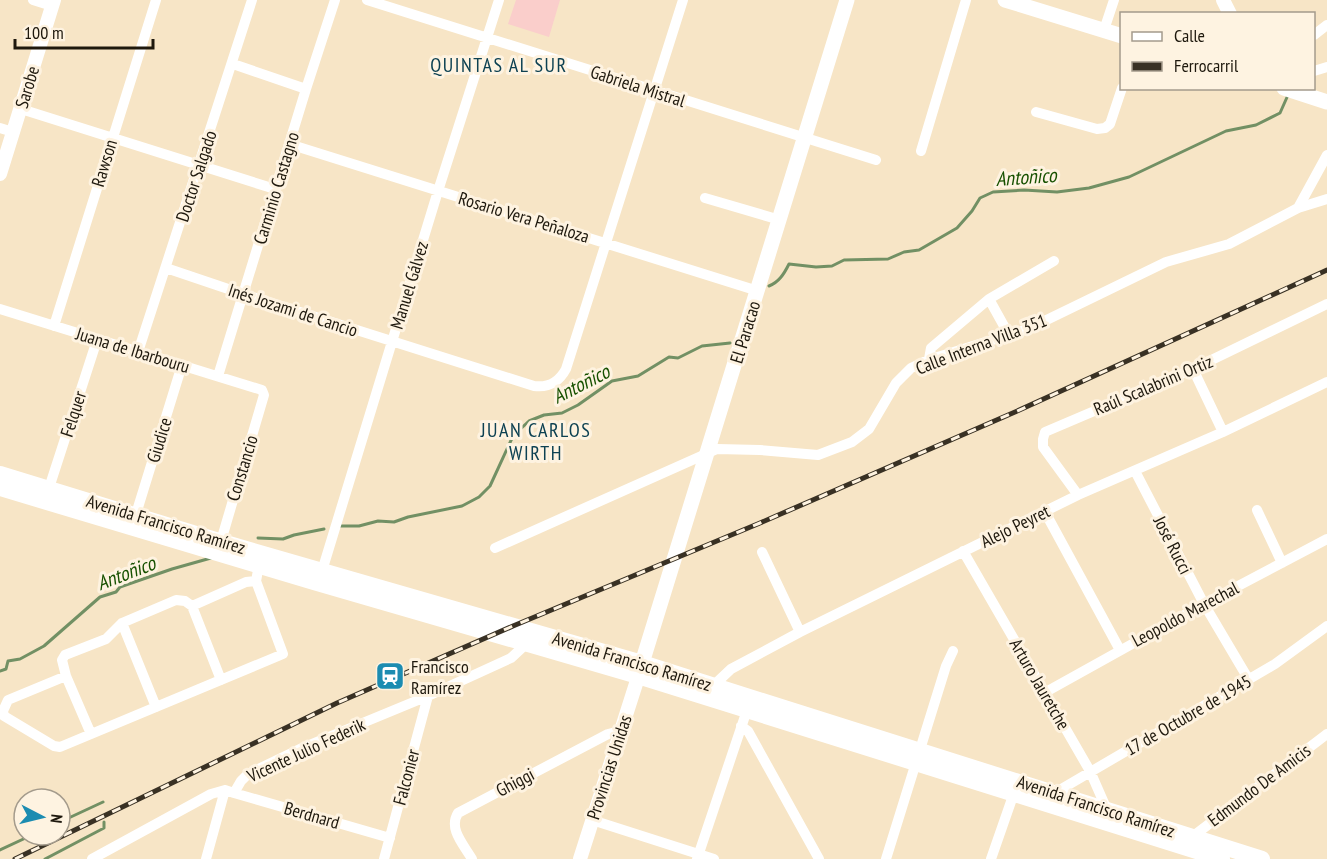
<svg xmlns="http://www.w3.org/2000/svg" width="1327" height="859" font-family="'PT Sans Narrow',sans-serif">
<rect width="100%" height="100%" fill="#f7e5c6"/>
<path fill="#facecb" d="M516 0H560L549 37 508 24Z"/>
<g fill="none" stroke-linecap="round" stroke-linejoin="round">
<path stroke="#729064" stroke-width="3" d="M769 286C779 282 784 274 789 264L816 267 832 266 844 260 888 259 904 252 919 250 957 228 972 211 980 198 993 192 1024 190 1057 192 1089 188 1129 177 1226 131 1256 125 1280 113 1288 95
M340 526H359L378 521 394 522 408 517 462 506 479 497 490 486 513 436 529 421 544 415 562 413 578 405 612 381 638 376 669 357 678 358 702 346 730 343
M258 538 283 539 294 535 324 529
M0 671 6 669 8 661 20 659 44 646 100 597 116 592 120 587 172 569 211 558
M60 822 103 802
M0 850 32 835
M45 859 104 828V822"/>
<path stroke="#fff" stroke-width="10" d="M33 0 52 6
M367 0 876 160
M1104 30 1114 0
M1314 35 1327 25
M233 64 306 89
M1314 71 1327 67
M21 109 275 189
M1036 112 1097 129 1105 128 1110 124 1122 88
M0 128 13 132
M289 144 758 291
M921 151 966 0
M705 198 780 220
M1298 208 1327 199
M166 268 243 294 534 386C549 388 559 382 566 369L683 0
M989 299 1009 335
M0 309 262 390 264 395 221 541
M54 326 156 0
M138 352 252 0
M929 359 931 348 989 299 1054 261
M1193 369 1223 432
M218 376 306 89 335 0
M1135 471 1204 604 1249 680
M49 488 97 340
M1078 495 1043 447V439L1045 432 1193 369 1327 304
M1257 510 1282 563
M1045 512 1120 650
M136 514 182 365
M495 548 717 449 760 450 818 455 852 442 869 429 896 383 911 368 928 360 1028 329 1166 262 1229 244 1298 208 1327 155
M963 551 1090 771 1104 803 1103 814
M762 552 800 632
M322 571 438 191 499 0
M192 606 221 680
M122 623 156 707
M66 676 8 700 3 711 4 716 54 746 60 747 283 654 256 581 259 565
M713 686 731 669 800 632 1078 495 1223 432 1327 382
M1044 693 1204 604 1327 539
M741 726 748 731 819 859
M91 734 66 676 62 660 65 655 106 639 122 623 176 600 185 601 192 606 246 582 256 581
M234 793 390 838
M1055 799 1063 788 1275 664 1327 626
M592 820 714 859
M1192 837 1327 734
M92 859 211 794 225 790 234 793 241 781 248 774 302 748 428 696 511 658 526 644
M206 859 225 790
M384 859 428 696
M472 859C464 845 448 829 458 813L608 734 620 731
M697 859 747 710
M886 859 946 666 953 651
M991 859 1014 793"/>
<path stroke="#fff" stroke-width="14" d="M1223 0 1230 14
M0 174 54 0
M580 859 641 668"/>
<path stroke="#fff" stroke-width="15" d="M1005 0 1122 36
M1284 88 1327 102
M642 663 847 0"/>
<path stroke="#fff" stroke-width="16" d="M0 474 222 542 642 663 1262 859
M0 488 314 582 638 676 1222 859"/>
<g stroke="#393124" stroke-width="5">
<path id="rail" d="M15 859 337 703 513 626 760 523 1015 412 1327 270"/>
</g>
<use href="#rail" stroke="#fef3e1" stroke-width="3" stroke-dasharray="9" stroke-linecap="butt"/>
</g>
<defs>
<g id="station-square" transform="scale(1.5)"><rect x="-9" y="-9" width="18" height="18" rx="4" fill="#1c8cb1" stroke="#fef3e1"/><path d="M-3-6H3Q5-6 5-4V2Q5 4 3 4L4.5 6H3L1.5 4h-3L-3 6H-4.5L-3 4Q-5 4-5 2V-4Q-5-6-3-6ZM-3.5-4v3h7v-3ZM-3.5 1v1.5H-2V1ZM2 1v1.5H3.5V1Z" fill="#fff"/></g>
</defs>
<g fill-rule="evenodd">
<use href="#station-square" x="390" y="676"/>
</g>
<g text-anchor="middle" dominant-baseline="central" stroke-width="6" stroke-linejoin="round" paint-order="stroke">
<g font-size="18" fill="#1e180d" stroke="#fef3e1">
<text transform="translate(638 86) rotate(18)">Gabriela Mistral</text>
<text transform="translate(27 87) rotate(-73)">Sarobe</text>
<text transform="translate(104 163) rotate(-73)">Rawson</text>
<text transform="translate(196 176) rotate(-72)">Doctor Salgado</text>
<text transform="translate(276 188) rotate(-73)">Carminio Castagno</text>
<text transform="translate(524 217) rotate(17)">Rosario Vera Peñaloza</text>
<text transform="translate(409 285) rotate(-73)">Manuel Gálvez</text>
<text transform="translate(293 310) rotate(18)">Inés Jozami de Cancio</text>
<text transform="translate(745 332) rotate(-73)">El Paracao</text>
<text transform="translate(981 344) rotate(-21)">Calle Interna Villa 351</text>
<text transform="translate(133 350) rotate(17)">Juana de Ibarbouru</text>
<text transform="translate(1153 385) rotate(-23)">Raúl Scalabrini Ortiz</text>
<text transform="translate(73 414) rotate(-72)">Felquer</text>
<text transform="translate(159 440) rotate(-73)">Giudice</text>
<text transform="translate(242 468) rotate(-73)">Constancio</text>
<text transform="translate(166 524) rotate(17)">Avenida Francisco Ramírez</text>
<text transform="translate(1015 526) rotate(-26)">Alejo Peyret</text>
<text transform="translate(1173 545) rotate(63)">José Rucci</text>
<text transform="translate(1185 614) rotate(-28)">Leopoldo Marechal</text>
<text transform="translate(632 661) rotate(17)">Avenida Francisco Ramírez</text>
<text transform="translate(1040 684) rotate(60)">Arturo Jauretche</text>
<text transform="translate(1188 715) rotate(-30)">17 de Octubre de 1945</text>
<text transform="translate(306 750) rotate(-25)">Vicente Julio Federik</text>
<text transform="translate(609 767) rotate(-72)">Provincias Unidas</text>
<text transform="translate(406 777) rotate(-75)">Falconier</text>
<text transform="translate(515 782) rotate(-28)">Ghiggi</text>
<text transform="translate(1259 785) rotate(-37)">Edmundo De Amicis</text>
<text transform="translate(1096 806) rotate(18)">Avenida Francisco Ramírez</text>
<text transform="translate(312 815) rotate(16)">Berdnard</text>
</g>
<g font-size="18" fill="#1e180d" stroke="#fef3e1" text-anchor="start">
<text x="411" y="666">Francisco<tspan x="411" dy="21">Ramírez</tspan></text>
</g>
<g font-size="20" letter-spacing="1.5" fill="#0d4152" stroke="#fef3e1">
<text x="499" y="65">QUINTAS AL SUR</text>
<text x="536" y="430">JUAN CARLOS<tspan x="536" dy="23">WIRTH</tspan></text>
</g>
<g font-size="20" font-style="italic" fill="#175100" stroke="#fef3e1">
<text transform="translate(1026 177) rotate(-4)">Antoñico</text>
<text transform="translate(581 384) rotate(-27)">Antoñico</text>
<text transform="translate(126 573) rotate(-21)">Antoñico</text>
</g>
</g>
<rect x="1120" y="12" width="195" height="78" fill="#fef3e1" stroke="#a49b8c" stroke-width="1.5"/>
<rect x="1132" y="32" width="30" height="9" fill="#ffffff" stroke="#a49b8c" stroke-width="1.5"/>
<text x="1174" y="42" font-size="18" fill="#1e180d">Calle</text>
<rect x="1132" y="62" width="30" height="9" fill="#393124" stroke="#a49b8c" stroke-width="1.5"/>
<text x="1174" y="72" font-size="18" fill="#1e180d">Ferrocarril</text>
<g transform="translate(42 817) rotate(97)"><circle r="28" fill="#fef3e1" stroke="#a49b8c" stroke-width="1.5"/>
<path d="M0-4.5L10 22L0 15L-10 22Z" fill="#1c8cb1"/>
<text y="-9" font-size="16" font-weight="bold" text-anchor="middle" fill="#1e180d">N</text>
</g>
<path d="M15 39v9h138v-9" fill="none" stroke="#1e180d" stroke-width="3"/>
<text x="24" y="39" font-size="18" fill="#1e180d" stroke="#fef3e1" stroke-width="4.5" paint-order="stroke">100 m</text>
</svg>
